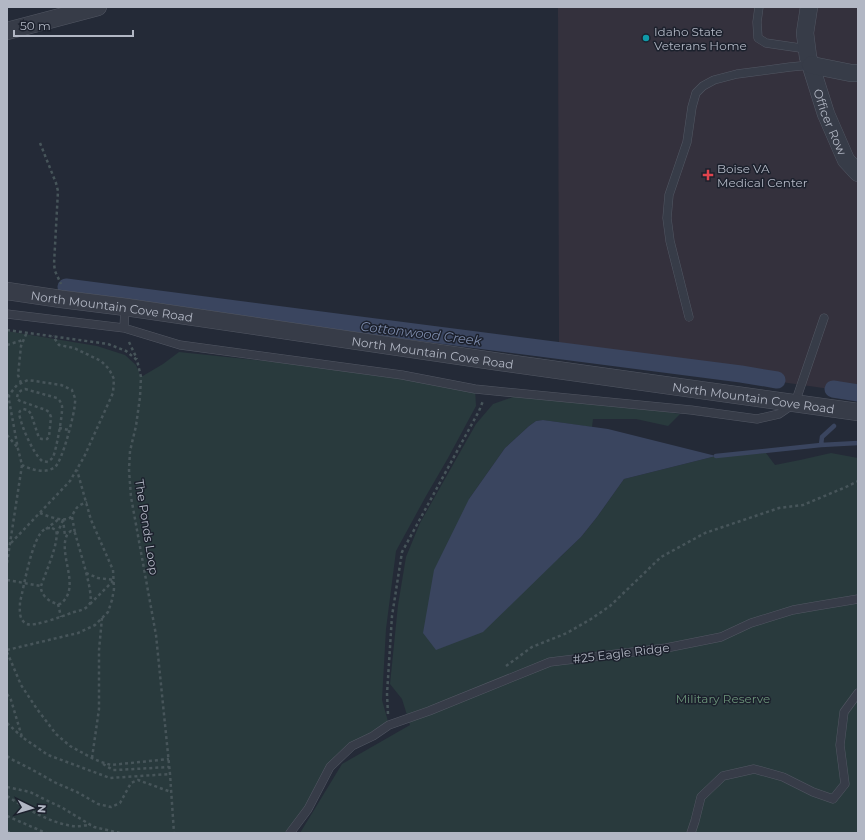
<svg xmlns="http://www.w3.org/2000/svg" width="865" height="840" font-family="Montserrat,sans-serif">
<rect width="100%" height="100%" fill="#242a37"/>
<path fill="#34313d" d="M558 7H858V393L559 350Z"/>
<path fill="#293a3d" d="M7 331 97 346 125 355 136 365 141 377 163 364 179 352 402 375 475 389 476 406 448 458 426 496 396 551 386 629 382 700 389 725 330 767 290 833H7Z
M516 396 592 400 680 414 668 426 636 419H593L592 427 543 420 536 421 529 426 505 448 469 499 558 559 581 537 597 517 624 479 716 456 766 453 775 465 800 460 831 453 858 458V833H300L342 764 410 725 402 699 390 684 398 605 406 557 420 523 476 424 493 404Z"/>
<path fill="#3a455f" d="M543 420 608 429 716 456 624 479 597 517 581 537 558 559 483 632 436 650 423 633 434 570 469 499 505 448 529 426 536 421Z"/>
<g fill="none" stroke-linecap="round" stroke-linejoin="round">
<path stroke="#3a455f" stroke-width="4.5" d="M821 445 858 443
M716 456 821 445 822 437 834 426"/>
<path stroke="#3a455f" stroke-width="17" d="M66 287 741 374 777 380
M833 389 858 393"/>
<g stroke="#525763" stroke-width="9">
<path id="lane" d="M759 7 757 22 758 38 766 43 807 49
M7 314 124 328 180 345 402 375 475 389 691 410 757 419 779 414 795 403 824 318
M689 317 670 241 667 218 669 195 687 142 692 107 696 93 703 86 714 80 737 74 790 67 811 65
M124 328 125 307
M290 833 308 809 330 767 352 746 373 736 389 725 429 711 550 662 666 648 721 637 751 623 793 610 816 606 858 599
M691 833 695 821 701 797 723 776 754 769 783 777 813 792 833 799 845 784 840 745 844 712 858 693"/>
</g>
<g stroke="#525763" stroke-width="18">
<g id="street">
<path id="s1" d="M809 7 805 33 808 57 826 114 846 160 858 173"/>
<path d="M7 31 98 7"/>
<path d="M811 65 851 73H858"/>
<path id="s2" d="M7 291 61 299 125 307 500 362 858 412"/>
</g>
</g>
<path stroke="#47555a" stroke-width="2.5" stroke-dasharray="3 3" stroke-linecap="butt" d="M40 143 56 183 58 191 54 264 55 271 61 284
M7 330 108 344 126 351 137 360 141 377 140 397 136 426 130 451 129 470 131 497 156 635 170 774 174 833
M129 342 137 359
M7 345 23 340
M21 383 18 375 21 346 27 332
M25 389 57 398C60 400 61 403 62 406 63 414 56 451 53 457 52 459 50 460 48 462L42 461C33 453 21 426 19 413L20 411 23 409 28 410 31 414 39 438 42 439H47L49 437 51 417 49 412 46 410 20 401 17 399C17 393 20 390 25 389Z
M59 428 69 430
M7 435 18 448
M40 513C47 516 65 523 71 517 73 515 74 511 76 509 78 505 83 504 87 502
M72 517 75 533
M63 519 65 536
M52 528 56 530C60 541 45 574 41 586 40 595 51 604 60 604 83 588 56 553 68 533L71 531 74 532 75 533 77 540C80 551 94 595 90 603 87 610 77 611 71 613 63 616 34 627 27 624 18 620 20 609 20 602 24 587 32 536 45 529 47 528 50 528 52 528Z
M46 529 59 519
M57 534 63 520
M11 543 70 481 84 457 113 393 114 379 109 369 101 361 74 348 59 345 53 336
M7 563 22 465 18 449 9 400V395L17 385 28 380 61 385 72 390C73 394 76 398 75 402 75 413 62 462 55 467 45 474 32 470 22 465
M86 573 98 578 114 580
M7 580 41 586
M58 604 61 617
M90 604 113 581
M7 650 78 633 95 625 108 612 112 600 114 589 113 570 91 520 77 470
M7 652 21 685 37 709 56 734 70 746 92 758 101 762 111 765 169 759
M506 666 532 647 567 633 591 619 610 606 661 557 705 533 779 508 803 505 846 487 858 481
M7 694 11 700 22 737 48 755 110 778 170 774
M388 714 387 694 392 616 402 552 479 411 483 401
M7 723 22 737
M7 756 11 759 31 769 56 783 77 792 98 804 111 807 120 803 131 783 138 780 171 792
M92 758 99 709V650L102 618
M103 764 113 770H117L169 767
M7 787 30 792 48 801 61 807 94 827 120 833
M7 796C27 809 48 822 72 826 78 827 85 825 91 825
M7 816 46 833
M7 831 10 833"/>
<use href="#lane" stroke="#373c48" stroke-width="8"/>
<use href="#street" stroke="#373c48" stroke-width="17"/>
</g>
<circle fill="#0f9aa8" stroke="#1c212d" stroke-width="1.5" cx="646" cy="38" r="4"/>
<path fill="#e0444e" stroke="#1c212d" stroke-width="1.5" d="M706 169h4v4h4v4h-4v4h-4v-4h-4v-4h4z"/>
<g text-anchor="middle" dominant-baseline="central" stroke-width="3" stroke-linejoin="round" paint-order="stroke">
<g font-size="12" fill="#b2b7c4" stroke="#1c212d" text-anchor="start">
<text x="654" y="31">Idaho State<tspan x="654" dy="14">Veterans Home</tspan></text>
<text x="717" y="168">Boise VA<tspan x="717" dy="14">Medical Center</tspan></text>
</g>
<g font-size="12" fill="#b2b7c4" stroke="#1c212d">
<text stroke="none"><textPath href="#s1" startOffset="119">Officer Row</textPath></text>
<text stroke="none"><textPath href="#s2" startOffset="106">North Mountain Cove Road</textPath></text>
<text stroke="none"><textPath href="#s2" startOffset="430">North Mountain Cove Road</textPath></text>
<text stroke="none"><textPath href="#s2" startOffset="754">North Mountain Cove Road</textPath></text>
<text transform="translate(147 527) rotate(81)">The Ponds Loop</text>
<text transform="translate(621 653) rotate(-7)">#25 Eagle Ridge</text>
</g>
<g font-size="12" fill="#6b9379" stroke="#1c212d">
<text x="723" y="698">Military Reserve</text>
</g>
<g font-size="13" font-style="italic" fill="#7c8aaa" stroke="#1c212d">
<text transform="translate(421 333) rotate(7)">Cottonwood Creek</text>
</g>
</g>
<rect width="865" height="840" fill="none" stroke="#b2b7c4" stroke-width="16"/>
<g transform="translate(32 808) rotate(95)" stroke="#1c212d" stroke-width="3" paint-order="stroke">
<path d="M0-3L7 15L0 10L-7 15Z" fill="#b2b7c4"/>
<text y="-6" font-size="11" font-weight="bold" text-anchor="middle" fill="#b2b7c4">N</text>
</g>
<path d="M14 30v6h119v-6" fill="none" stroke="#b2b7c4" stroke-width="2"/>
<text x="20" y="30" font-size="12" fill="#b2b7c4" stroke="#1c212d" stroke-width="3" paint-order="stroke">50 m</text>
</svg>
